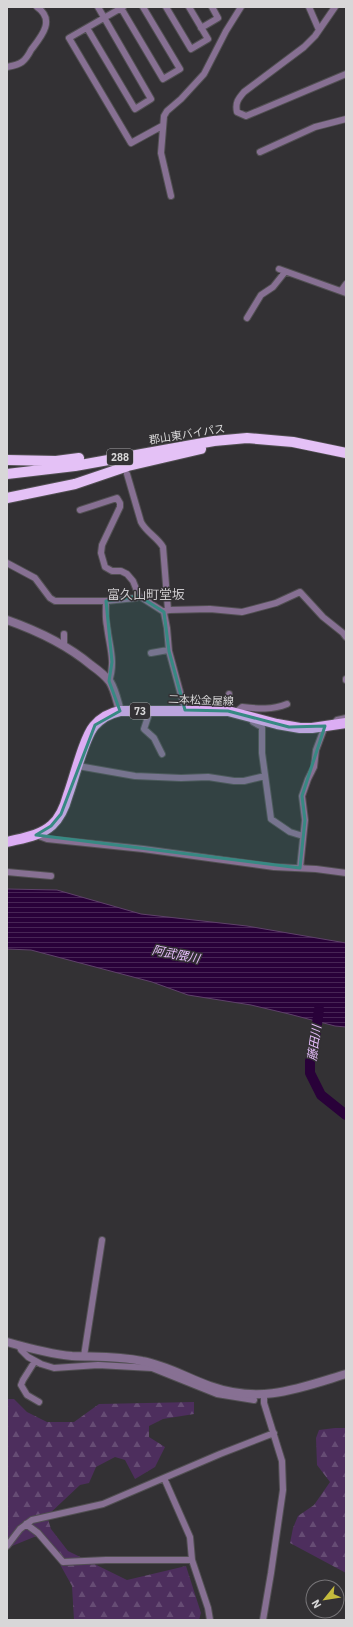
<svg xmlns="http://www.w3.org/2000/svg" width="353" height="1627" font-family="'IBM Plex Sans','Noto Sans JP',sans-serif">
<defs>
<pattern id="forest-firs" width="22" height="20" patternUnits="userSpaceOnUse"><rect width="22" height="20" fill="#4d2e5d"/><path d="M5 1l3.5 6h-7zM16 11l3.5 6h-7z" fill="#664c74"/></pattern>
<pattern id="water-rules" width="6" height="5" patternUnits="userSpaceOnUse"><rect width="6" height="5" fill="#290139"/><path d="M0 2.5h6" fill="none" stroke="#472555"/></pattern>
</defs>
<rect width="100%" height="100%" fill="#333134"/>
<path fill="url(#forest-firs)" d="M7 1399H14L27 1412 47 1422H74L99 1404 194 1402V1414L163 1419 149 1426V1437L165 1447 155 1467 135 1479 125 1460 115 1457 96 1467 89 1483 80 1485 47 1516 51 1529 68 1551 127 1580 186 1566 201 1613 199 1620H74L72 1586 52 1550 39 1535 12 1546 7 1549Z
M335 1428H346V1573L290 1543 293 1528 298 1516 314 1505 330 1482 317 1465 316 1438 319 1430Z"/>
<path fill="url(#water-rules)" stroke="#5e4169" d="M7 889 57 890 141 914 247 926 346 943V1027L335 1026 289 1014 251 1005 188 995 152 982 31 950 7 949Z"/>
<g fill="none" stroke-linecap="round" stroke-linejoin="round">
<path stroke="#290139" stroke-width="10" d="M319 1009 313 1054 310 1061V1073L321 1095 346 1115"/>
<g stroke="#514f52" stroke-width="8">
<path id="minor" d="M123 7 69 38 131 143 162 126
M166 7 191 49 208 39 189 7
M309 7 319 30
M335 7 315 36 304 47 244 92C238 99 235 103 237 112L246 116 346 74
M121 8 163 79 180 69 143 7
M87 28 135 109 151 99 98 7
M201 28 218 18 212 7
M7 67C12 66 18 65 22 62 26 59 29 54 31 50 41 37 56 20 37 7
M260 152 315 127 346 119
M171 196 161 153 164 116 167 111 181 99 204 74 226 31 241 7
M279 269 346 293
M341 291 346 284
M247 318 261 295 273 287 285 272
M127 474 141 522C146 532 157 537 163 547L168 610
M80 510 117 498 120 503V507L102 545 101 553 105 567 112 571H121L127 574 133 581 139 596 164 612
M7 563 35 578 50 598 55 601H106L136 598 139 596
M106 601C106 609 105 618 107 626 109 645 116 662 109 681
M64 634V645
M151 653 168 650
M346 679V680
M185 710 169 651 167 628 164 613 165 611 169 610 210 609 242 612 276 603 300 592 323 617 343 633 346 637
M150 711 144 729 154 738 162 754
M227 711 229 694
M236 712 242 707C259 709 272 710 287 704
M253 722 262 727V753L271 819 290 832 303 836
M334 724 337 720 346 718
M78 766 135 776 181 778 208 777 234 781H244L265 776
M36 835 47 839 143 849 274 867 316 869 346 873
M300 868 305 820 302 796 308 779 314 767 316 750 325 726
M7 872 51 876
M19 1345 21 1350 28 1357 41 1364 54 1368 98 1365 152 1368 217 1394 254 1400
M84 1356 102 1240
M35 1361 23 1380 21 1385 27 1395 39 1402
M164 1478 190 1537 192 1560 208 1608 210 1620
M26 1524 38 1533 63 1562 106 1560H192
M7 1546 20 1529 32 1520 103 1504 220 1454 274 1433
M263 1620 271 1573 283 1490 282 1461 264 1403V1395"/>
</g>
<g stroke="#514f52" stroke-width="10">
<path id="tertiary" d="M7 620C38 631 66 644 91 665 98 670 105 675 110 682 115 690 117 701 120 711
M7 1342C28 1348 50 1354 72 1356 96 1357 119 1356 142 1361 166 1365 187 1378 210 1386 261 1404 297 1389 346 1374"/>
</g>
<g stroke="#514f52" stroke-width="12">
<path id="primary" d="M7 842C23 838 40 836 52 825 61 817 65 806 68 795 74 779 84 738 94 726 101 718 110 713 120 711H228L277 724 300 728H312L346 723"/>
</g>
<g stroke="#514f52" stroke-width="12">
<path id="trunk" d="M7 460 56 461 79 458
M7 474 75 466 214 441 247 438 293 442 346 453
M7 498 75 484 128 466 201 449"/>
</g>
<use href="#minor" stroke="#877093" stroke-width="6"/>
<use href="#tertiary" stroke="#877093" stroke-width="8"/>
<use href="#primary" stroke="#dcadf4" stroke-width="10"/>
<use href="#trunk" stroke="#e4c1f6" stroke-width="10"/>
</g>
<path fill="#378983" fill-opacity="0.2" stroke="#378983" stroke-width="3" stroke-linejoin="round" d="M139 596 164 612 169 651 185 710 228 711 289 727 325 726 302 796 305 820 300 868 36 835 51 826 61 814 95 725 120 711 109 681 112 662 106 601Z"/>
<g text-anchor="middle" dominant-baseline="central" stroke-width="3" stroke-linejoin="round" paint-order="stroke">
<g fill="#333134" stroke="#a6a5a7" stroke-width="1">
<rect x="107" y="449" width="26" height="16" rx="3"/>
<rect x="130" y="703" width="20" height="16" rx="3"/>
</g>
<g font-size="10" font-weight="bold" fill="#d8d7d8">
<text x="120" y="457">288</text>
<text x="140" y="711">73</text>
</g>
<g font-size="11" fill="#d8d7d8" stroke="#333134">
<text transform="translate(187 434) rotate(-9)">郡山東バイパス</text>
<text transform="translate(201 700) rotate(2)">二本松金屋線</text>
</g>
<g font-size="12" font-style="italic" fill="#e5bcfa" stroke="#333134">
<text transform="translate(176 954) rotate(11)">阿武隈川</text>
<text transform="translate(314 1043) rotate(-82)">藤田川</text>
</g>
<g font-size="13" fill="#c9c7ca" stroke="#333134">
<text x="146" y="594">富久山町堂坂</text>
</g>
</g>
<rect width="353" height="1627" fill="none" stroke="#d8d7d8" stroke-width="16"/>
<g transform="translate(325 1599) rotate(240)"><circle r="19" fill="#333134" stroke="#757376"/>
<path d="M0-3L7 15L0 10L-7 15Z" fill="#c5bc3d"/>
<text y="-6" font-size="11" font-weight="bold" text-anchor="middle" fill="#d8d7d8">N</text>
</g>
</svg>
